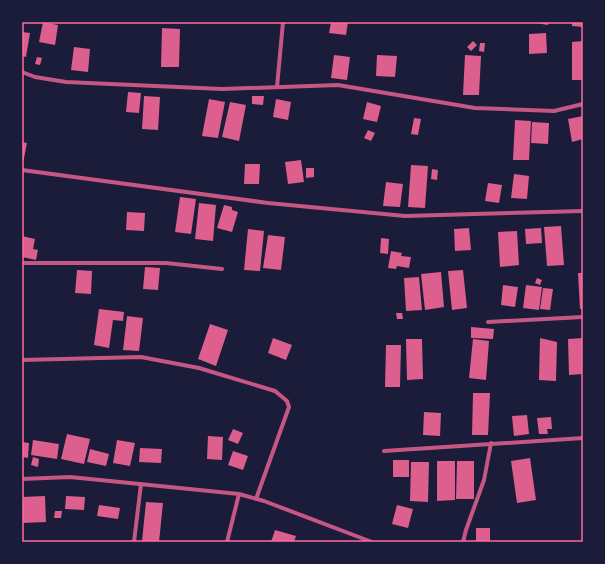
<svg xmlns="http://www.w3.org/2000/svg" width="605" height="564" font-family="'IBM Plex Sans',sans-serif">
<rect width="100%" height="100%" fill="#1b1b3a"/>
<path fill="#dd5f8e" d="M43 22 58 25 55 45 39 42Z
M331 22H348L346 35 329 33Z
M530 22H548V25Z
M572 22H583V27L572 26Z
M162 28 180 29 179 67H161Z
M22 32 30 33 26 57 22 56Z
M546 33 547 53 529 54V34Z
M473 41 477 45 471 51 467 47Z
M583 41V80H572V42Z
M480 43H485L484 52 479 51Z
M74 47 90 49 88 72 71 70Z
M334 55 350 57 347 80 331 78Z
M377 55 397 56 395 77 376 76Z
M465 55 481 56 479 95H463Z
M37 57 42 58 40 65 35 64Z
M128 92 141 93 139 113 126 112Z
M144 96 160 97 158 130 142 129Z
M252 96H264L263 105 252 104Z
M209 99 225 102 218 138 202 136Z
M276 99 291 102 288 120 273 117Z
M230 102 246 105 239 141 222 137Z
M367 102 381 106 377 122 363 119Z
M583 116V139L572 142 568 119Z
M414 118 421 119 418 135 411 134Z
M515 120 531 121 529 160H513Z
M532 122 549 123 548 144 531 143Z
M368 130 375 133 371 141 364 138Z
M22 142 27 143 23 163H22Z
M301 160 304 182 288 184 285 162Z
M245 164H260L259 184H244Z
M411 165 428 166 425 208 408 207Z
M306 168H314V177L306 178Z
M432 169 438 170 437 180 431 179Z
M514 174 529 176 527 199 511 198Z
M386 182 403 184 400 207 383 206Z
M488 183 502 185 499 203 485 201Z
M180 197 196 199 191 234 175 232Z
M199 203 216 205 213 241 195 239Z
M224 205 232 207V210L238 212 232 232 217 228Z
M127 212 145 213 144 231 126 230Z
M561 226 564 265 547 266 544 227Z
M469 228 471 250 455 251 454 229Z
M541 228 542 243 526 244 525 229Z
M248 229 264 231 260 271 244 270Z
M517 231 519 265 500 267 498 232Z
M268 235 285 237 281 270 263 268Z
M22 236 35 239 33 249 38 250 36 260 22 257Z
M381 238 389 239 388 254 380 253Z
M391 251 402 253 401 256 411 257 409 268 397 266 396 269 388 268Z
M145 267 160 268 158 290 143 289Z
M77 270 92 271 91 294 75 293Z
M463 270 467 308 452 310 448 271Z
M441 272 444 307 425 310 421 274Z
M578 273H583V309H580Z
M419 277 422 310 406 311 404 278Z
M537 278 542 280 540 285 535 283Z
M503 285 518 287 515 307 501 305Z
M526 285 542 287 539 310 523 308Z
M543 288 553 289 550 310 540 309Z
M99 309 124 312 123 321 113 320 109 348 94 345Z
M396 313H402L403 319H397Z
M127 316 143 318 139 351 123 350Z
M210 324 228 330 216 366 198 359Z
M471 327 494 329 493 339 471 338Z
M273 338 292 345 286 360 268 353Z
M540 338 557 342 556 381 539 380Z
M583 338V374L569 375 568 339Z
M406 339H422L423 379 407 380Z
M473 339 489 341 486 380 469 378Z
M386 345H401L400 387H385Z
M473 393H490L488 435H472Z
M424 412 441 413 440 436 423 435Z
M527 415 529 434 514 436 512 416Z
M551 417 552 429H547L548 434H539L537 418Z
M233 429 243 433 238 444 228 440Z
M67 434 90 439 84 464 61 459Z
M208 436 223 437 222 460 207 459Z
M33 440 59 444 57 459 31 455Z
M117 440 135 443 130 466 113 463Z
M22 442 29 443 28 458 22 457Z
M140 448 162 449 161 463 139 462Z
M90 449 109 454 106 466 87 462Z
M233 451 248 456 243 470 228 465Z
M33 457 39 459 38 467 31 465Z
M530 458 536 500 517 503 511 461Z
M393 460H409V477H393Z
M437 461H455V500L437 501Z
M457 461H474V499H456Z
M411 462H429L428 502 410 501Z
M45 496 46 522 22 523V497Z
M66 496 85 497 84 510 65 509Z
M146 502 163 503 159 542 142 541Z
M99 505 120 508 118 519 97 516Z
M397 505 413 509 408 528 392 524Z
M55 511H62L61 518H54Z
M476 528H490V542H476Z
M275 530 296 536 294 542H271Z"/>
<g fill="none" stroke-linecap="round" stroke-linejoin="round">
<path stroke="#c65784" stroke-width="4" d="M22 72 35 77 66 82 222 89 338 85 475 108 554 111 583 104
M277 87 283 22
M22 170 268 203 405 216 583 211
M22 263H166L222 269
M488 322 583 317
M22 360 141 357 199 368 275 391 287 401 289 407 256 499
M384 451 583 438
M22 479 70 477 239 494 264 501 372 542
M134 542 141 484
M227 542 239 494
M463 542 466 530 484 480 491 443"/>
</g>
<rect width="605" height="564" fill="none" stroke="#1b1b3a" stroke-width="46"/>
<rect x="23" y="23" width="559" height="518" fill="none" stroke="#ff6b9d" stroke-width="1.5"/>
</svg>
